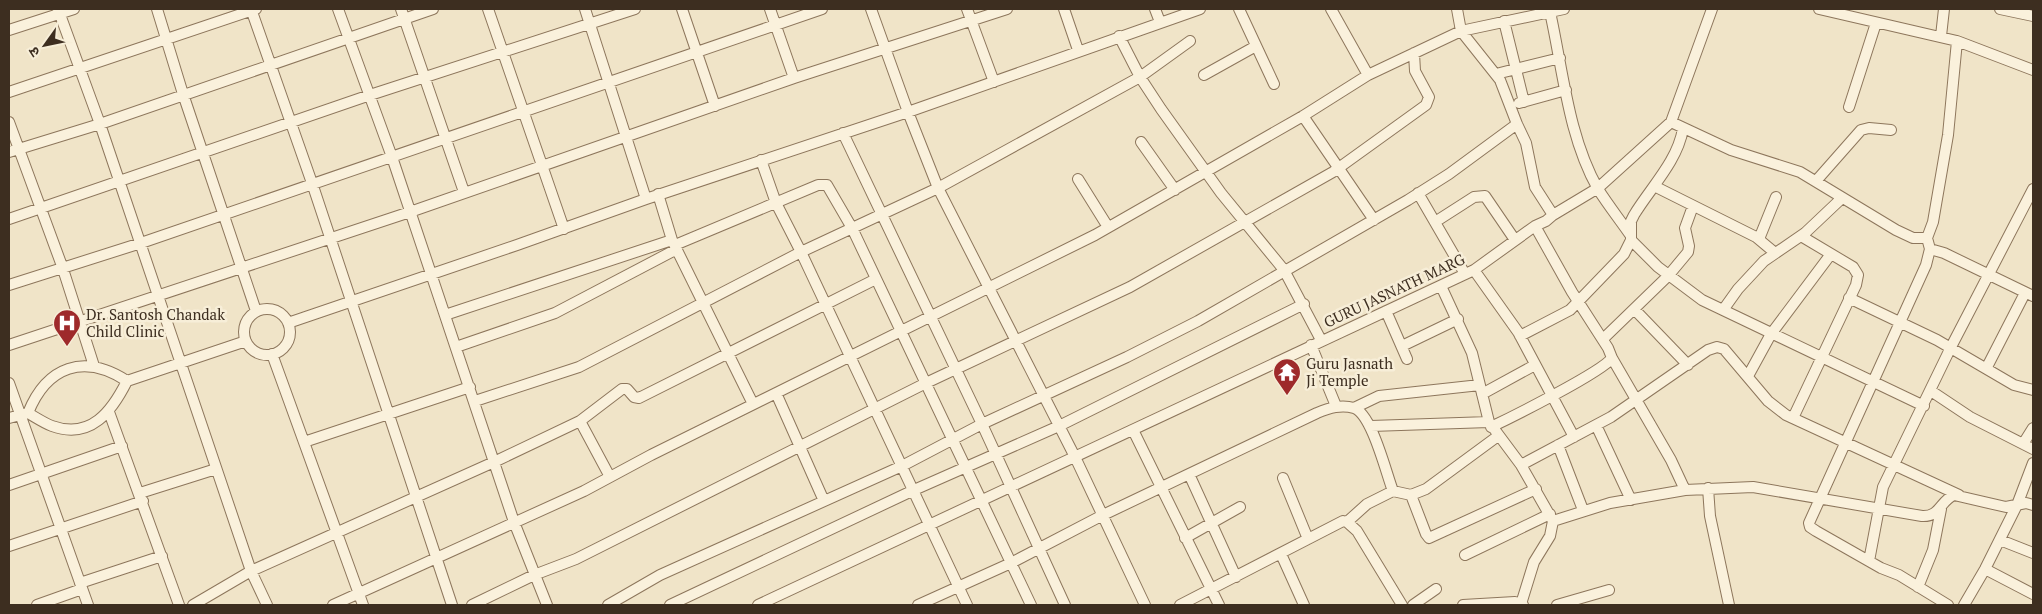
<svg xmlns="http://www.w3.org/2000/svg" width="2042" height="614" font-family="'PT Serif','Noto Sans Devanagari',serif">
<rect width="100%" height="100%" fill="#f0e4c8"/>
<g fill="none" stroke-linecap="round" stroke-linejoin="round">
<g stroke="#8d765c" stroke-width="12">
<path id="minor" d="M58 9 100 124 251 571 267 605
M157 9 183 94 256 311
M251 9 312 183 452 605
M338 9 392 157 514 522 547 605
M401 9 464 192
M488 9 564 229
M585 9 646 199
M682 9 715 106
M770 9 794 78
M871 9 908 112 938 188 1075 457 1145 605
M967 9 994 82
M1064 9 1078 50
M1155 9 1160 22
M1239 9 1274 84
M1331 9 1368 75
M1819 9 1957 41 2033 70
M2000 9 2033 16
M1550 12C1563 70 1568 136 1598 189 1608 205 1620 220 1631 236
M1504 21 1524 102
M9 30 74 9
M1119 36 1140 77 1161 109 1221 193 1284 270 1321 340
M1941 36 1944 9
M1496 74 1560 58
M1204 75 1256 46
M9 92 256 9
M1519 103 1566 90
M1849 107 1876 23
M1303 116 1374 220
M9 122 62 266 94 366
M1671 122 1731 150 1800 172 1896 230 1913 238H1927L1933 222 1948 135 1957 41
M1517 124 1526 143 1535 187 1553 215
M843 133 982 424 1065 605
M1141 142 1175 190
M9 152 100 124 433 9
M761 160 776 203 801 252 967 605
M1078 179 1108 227
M1816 181 1861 130 1869 128 1891 130
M1654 186 1756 237 1774 252
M1418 193 1465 274
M658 194 672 240 753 404
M9 219 370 95 635 9
M1435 222 1474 197 1485 196 1515 240
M1927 238 1930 249 1926 265 1809 523 1810 527 1816 531 1881 568 1899 575 1948 605
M1759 239 1776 197
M1631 240 1658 267 1702 300 1924 406
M675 245 818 185H827L852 228 1031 605
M1930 249 1944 253 2033 296
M1474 270 1518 332 1574 437
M9 285 141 243 822 9
M1441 286 1472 353 1489 422 1521 465 1553 521 1550 536 1534 562 1521 604
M1849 298 1937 340 2014 385 2033 390
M244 332a23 23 0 1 1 46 0a23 23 0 1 1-46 0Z
M1635 310 1688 365
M1723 310 1738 289 1764 261 1805 233 1842 198
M1386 311 1407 359
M445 315 672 240
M288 323 517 245 646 199 908 112 1200 9
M1520 336 1570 310 1624 254 1631 240V221L1634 215C1651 187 1677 162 1683 129
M1603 339 1668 276 1688 252 1689 246 1685 228 1693 206
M9 345 410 212 794 78 1007 9
M1311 345 1336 406
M1402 346 1458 319
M456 347 555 313 677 249
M272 354 363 605
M1612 358 1671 460 1685 490
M1987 367 2025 293
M1748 376 1771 334 1831 254
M9 383 88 605
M1931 391 1970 417 2033 449
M776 393 824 501
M1482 394 1535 365
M475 401 579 367 801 252 938 188 1140 77 1190 41
M1354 408 1379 396 1480 385
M109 412 179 605
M28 413C47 366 84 353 127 381
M9 418 28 413C35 417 44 423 52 426 91 440 112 411 127 381L246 341
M1793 418 1856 285 1858 275 1853 267 1801 236
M580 421 610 477
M1596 425 1631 500
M1371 426 1489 422
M1491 427C1512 417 1602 372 1612 358L1608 348 1572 292 1535 226
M1133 430 1219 605
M304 442 470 387
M2023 444 2033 428
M1558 445 1583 510
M1521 465 1611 417 1708 350 1717 347 1724 349 1768 401 1786 415 1959 495
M1189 474 1236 577
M1283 478 1308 539
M9 485 122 446
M1708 488 1710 516 1729 605
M140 493 216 469
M1411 495 1426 534 1429 538 1536 489
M1553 521 1610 503 1685 490 1753 487 1922 516C1940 517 1940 501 1954 495L2006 507 2026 503 2033 505
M1347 522 1367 504 1393 491 1411 495 1426 489 1498 436
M1185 538 1240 507
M2000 540 2033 553
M9 546 143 501
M1281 554 1304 605
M1465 555 1550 514
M1869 561 1883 487 1951 347 2033 189
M1985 569 2033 594
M80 583 162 556
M1918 587 1933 550 1941 509
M37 605 82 589
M193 605 251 571 494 462 580 421 622 389H627L634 397 639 398 876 279
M333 605 584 491 651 455 1095 235 1303 116 1368 75 1461 31 1564 9
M472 605 534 575 576 559 926 383 1130 287 1333 172 1426 105 1429 97 1415 71 1414 53
M608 605 660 575 902 466 982 424 1127 357 1198 321 1408 200 1449 174 1517 124 1500 80 1461 31 1457 9
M670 605 914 490 1059 426 1304 304
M758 605 1474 270 1535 226 1546 221 1553 215 1598 188 1671 122 1712 9
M918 605 1011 563 1103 515 1317 413C1329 408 1341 404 1354 408 1372 414 1386 473 1393 491
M1180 605 1343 521 1347 522 1357 531 1402 605
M1413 605 1436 589
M1463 605 1515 602 1523 605
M1557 605 1609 590
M1964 605 1985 569 2017 505 2033 463"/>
</g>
<use href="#minor" stroke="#faf1dc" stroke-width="10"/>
</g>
<defs>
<g id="hospital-pin" transform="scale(1.4375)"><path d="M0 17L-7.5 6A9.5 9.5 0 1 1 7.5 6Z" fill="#9e2a2b" stroke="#f7eed8"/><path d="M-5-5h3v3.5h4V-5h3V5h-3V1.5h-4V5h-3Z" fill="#fff"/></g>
<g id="temple-pin" transform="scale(1.4375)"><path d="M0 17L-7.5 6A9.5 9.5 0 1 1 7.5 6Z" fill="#9e2a2b" stroke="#f7eed8"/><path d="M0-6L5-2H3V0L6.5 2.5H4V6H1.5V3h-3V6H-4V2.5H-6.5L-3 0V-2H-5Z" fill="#fff"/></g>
</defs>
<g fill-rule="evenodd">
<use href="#hospital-pin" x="67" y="323"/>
<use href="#temple-pin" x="1287" y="372"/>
</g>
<g text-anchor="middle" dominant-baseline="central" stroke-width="5" stroke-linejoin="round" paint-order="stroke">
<g font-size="15" fill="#3d2e20" stroke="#f7eed8">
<text transform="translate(1394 290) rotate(-25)">GURU JASNATH MARG</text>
</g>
<g font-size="15" fill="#3d2e20" stroke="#f7eed8" text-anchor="start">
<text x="86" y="314">Dr. Santosh Chandak<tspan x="86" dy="17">Child Clinic</tspan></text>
<text x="1306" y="363">Guru Jasnath<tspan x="1306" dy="17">Ji Temple</tspan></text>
</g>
</g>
<rect width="2042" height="614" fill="none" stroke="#3d2e20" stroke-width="20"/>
<g transform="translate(45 45) rotate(237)" stroke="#f7eed8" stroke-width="4" paint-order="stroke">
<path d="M0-4L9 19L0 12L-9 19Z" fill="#3d2e20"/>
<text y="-8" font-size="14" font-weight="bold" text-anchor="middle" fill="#3d2e20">उ</text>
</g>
</svg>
